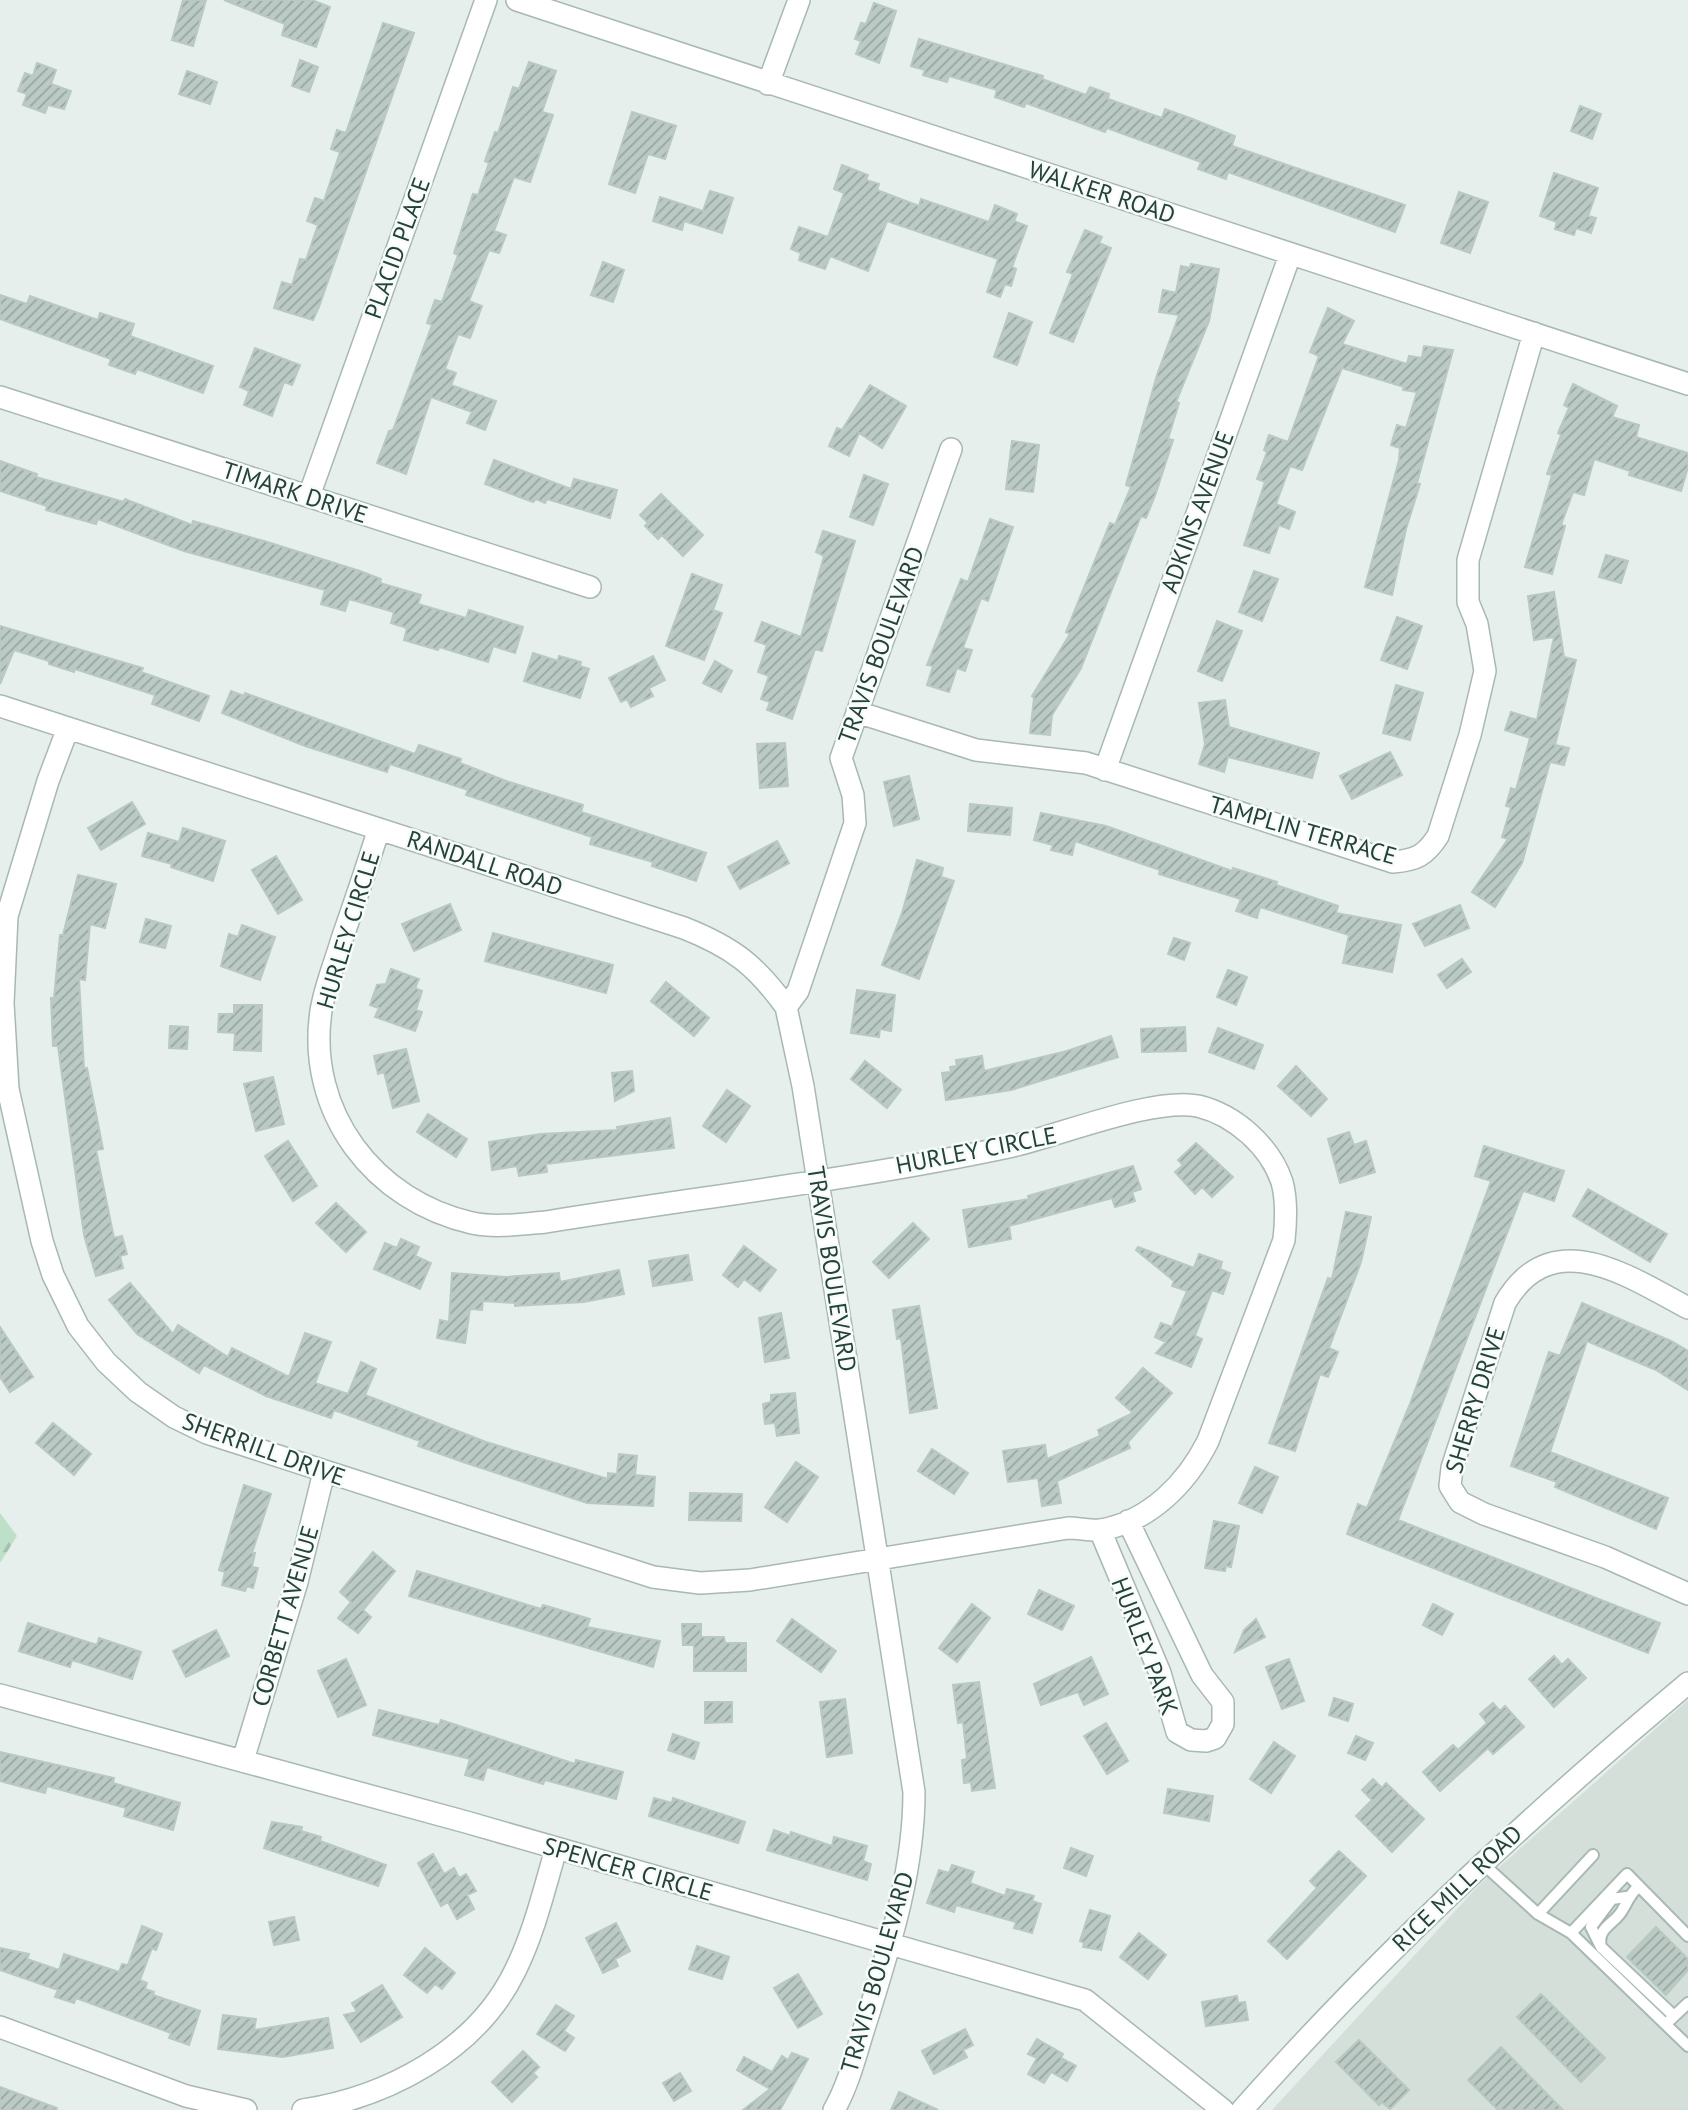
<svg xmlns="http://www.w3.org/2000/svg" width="1688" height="2110" font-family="'PT Sans',sans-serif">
<defs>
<pattern id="forest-firs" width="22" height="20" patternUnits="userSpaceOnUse" patternTransform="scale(1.75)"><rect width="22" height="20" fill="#bfe0c8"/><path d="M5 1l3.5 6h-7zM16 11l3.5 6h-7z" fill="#a4c1ad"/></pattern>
<pattern id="building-hatch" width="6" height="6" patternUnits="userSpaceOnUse" patternTransform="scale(1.75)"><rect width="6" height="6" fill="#bbcac4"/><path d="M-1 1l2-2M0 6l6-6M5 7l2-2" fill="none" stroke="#98a6a0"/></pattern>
</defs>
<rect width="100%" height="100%" fill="#e6efeb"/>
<path fill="#d4dfda" d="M1688 1700V2110H1272L1480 1884Z"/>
<path fill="url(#forest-firs)" d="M0 1513 17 1536 0 1563Z"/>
<path fill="url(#building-hatch)" stroke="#b8c9c2" stroke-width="2" d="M183 0H206L193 46 172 40Z
M224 0H312L330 7 316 47 282 35 285 24Z
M874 3 896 11 879 63 856 54 861 41 855 39 861 23 866 24Z
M383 23 414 33 319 307 313 320 274 308 282 282 292 285 300 259 306 260 318 225 307 221 315 198 324 201 340 152 331 149 337 130 346 133Z
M919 39 1043 76 1042 79 1086 95 1090 87 1109 94 1108 99 1162 118 1165 109 1190 118 1235 136 1232 146 1405 205 1395 232 1228 172 1226 179 1198 169 1201 162 1107 128 1105 132 1026 103 1024 107 995 97 997 90 949 76 947 82 923 75 925 70 911 66Z
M300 60 318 67 309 92 292 86Z
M529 62 556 71 542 112 553 115 530 182 514 177 494 231 506 235 499 253 489 250 469 301 482 306 470 338 458 334 445 369 456 373 451 385 496 401 485 430 467 423 472 412 431 397 406 474 377 463 389 431 393 430 432 325 427 323 435 300 442 302 458 255 454 253 473 194 478 195 489 163 485 161 495 132 498 133 513 87 519 89Z
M37 63 56 70 51 84 71 91 64 109 48 105 45 113 23 105 27 94 18 91 25 73 33 76Z
M187 71 217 82 210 104 179 94Z
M1580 106 1601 114 1592 139 1571 131Z
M632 112 676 126 665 159 648 154 635 193 609 184Z
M842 165 868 175 866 180 879 184 877 190 919 206 921 199 989 222 995 205 1017 214 1014 221 1027 226 1012 267 1016 269 1011 286 1005 284 1000 297 987 292 998 259 887 221 868 271 830 256 825 269 799 260 801 253 791 249 799 227 828 237 844 193 834 189Z
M1554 173 1598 188 1588 216 1596 218 1591 233 1576 228 1574 235 1555 229 1557 222 1540 216Z
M710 191 733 198 722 233 684 221 682 230 653 221 660 197 703 211Z
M1459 192 1488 202 1470 253 1441 243Z
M1085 230 1102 237 1099 243 1111 248 1073 342 1050 333 1073 274 1067 272Z
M603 262 624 270 613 302 591 295Z
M1191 264 1219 269 1209 321 1176 402 1179 403 1168 439 1173 440 1156 493 1146 518 1141 516 1081 668 1052 715 1050 735 1030 733 1034 698 1032 696 1070 634 1066 632 1110 523 1115 525 1131 487 1126 485 1157 375 1179 315 1159 312 1163 290 1176 293 1181 266 1190 268Z
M0 295 27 304 30 296 98 320 100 313 134 324 130 336 213 366 203 393 137 369 135 374 109 365 111 359 0 319Z
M1328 308 1354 321 1342 344 1407 364 1409 356 1422 358 1424 346 1453 350 1417 483 1420 484 1406 529 1392 595 1365 587 1399 460 1400 448 1391 445 1397 425 1406 428 1417 392 1403 390 1404 387 1342 368 1302 470 1290 466 1276 504 1295 512 1289 529 1279 525 1269 553 1244 545 1265 482 1257 479 1267 452 1264 450 1269 435 1288 442 1319 356 1310 352Z
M1009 313 1032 322 1017 365 994 357Z
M255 348 300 365 292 385 284 382 272 416 244 405 249 391 240 387Z
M1573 384 1617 406 1612 417 1639 425 1636 437 1688 453V467L1681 491 1629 475 1630 471 1594 459 1584 495 1573 492 1561 525 1565 526 1552 574 1525 567 1552 475 1547 474 1561 435 1558 433 1569 408 1564 405Z
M870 385 906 406 882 448 859 433 849 456 829 446 837 428 842 430Z
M1012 441 1039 445 1033 492 1006 489Z
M494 460 571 489 574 479 617 490 610 518 547 499 545 503 536 499 533 502 485 484Z
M0 461 37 474 36 477 124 502 125 499 192 525 193 521 264 541 360 571 381 579 380 583 421 595 418 604 466 618 469 610 523 627 515 653 493 646 488 662 439 647 438 650 404 640 407 628 391 623 394 612 349 599 345 611 321 604 325 590 184 551 98 519 96 524 46 510 47 506 0 491Z
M864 475 888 484 873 525 850 517Z
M661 494 703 535 683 556 662 535 658 539 645 526 648 523 640 515Z
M990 519 1013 527 988 601 981 598 963 648 972 650 965 671 957 668 949 692 927 685 933 666 927 665 961 579 968 582Z
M823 531 855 541 822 651 815 649 792 719 767 710 770 702 761 699 769 676 758 672 767 645 755 641 762 622 801 637 824 556 816 552Z
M1606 555 1628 561 1621 583 1599 577Z
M1254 571 1278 579 1262 621 1239 612Z
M692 574 722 585 713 610 722 613 704 660 666 646Z
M1554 592 1564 657 1576 660 1555 745 1569 748 1564 765 1550 762 1522 863 1495 907 1472 892 1508 839 1502 837 1511 807 1506 806 1511 788 1516 790 1530 738 1505 730 1511 712 1537 720 1554 637 1534 640 1528 596Z
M1397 617 1422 626 1407 669 1381 660Z
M1217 621 1242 631 1222 681 1198 671Z
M0 626 143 668 141 672 209 696 199 721 152 704 155 695 75 669 74 672 49 664V661L14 650 0 684Z
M533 653 558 661 559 656 581 662 580 666 589 669 580 698 524 681Z
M653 656 665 680 649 688 653 696 631 707 627 699 621 702 609 678Z
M715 661 732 671 721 692 703 683Z
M1396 685 1423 693 1410 740 1383 733Z
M231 691 244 696 245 693 415 754 419 745 461 759 460 763 506 781 583 805 581 812 706 853 696 881 652 866 653 862 590 844 592 837 466 795 468 790 390 764 387 772 305 746 222 713Z
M1225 700 1229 727 1319 753 1312 778 1228 757 1224 772 1199 764 1205 744 1199 703Z
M785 743 788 786 760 788 757 744Z
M1390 752 1402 775 1352 799 1340 776Z
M909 776 919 819 894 826 884 782Z
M132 802 145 824 101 850 88 828Z
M970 804 1012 808 1010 835 968 831Z
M1041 813 1106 826 1232 871 1233 868 1277 882 1276 885 1338 906 1336 913 1401 925 1392 972 1343 963 1349 935 1260 907 1257 918 1236 911 1241 899 1159 874 1160 870 1075 841 1072 855 1051 850 1053 845 1034 840Z
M183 828 225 841 213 881 171 867 172 864 142 856 148 833 179 842Z
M777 841 789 863 740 889 728 867Z
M276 856 302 900 278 914 252 870Z
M917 860 943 868 941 877 954 881 919 979 882 965 902 913Z
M78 875 116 884 105 928 90 924 85 980 79 979 84 1069 87 1068 103 1149 96 1150 114 1238 122 1236 127 1254 120 1256 123 1268 96 1276 84 1235 58 1046H53L51 998H54L60 935H63Z
M450 904 461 930 414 951 402 924Z
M1460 905 1469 928 1425 946 1413 924Z
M146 919 171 926 165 948 140 942Z
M242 925 275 937 260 980 221 966 229 934 238 937Z
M493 933 613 965 606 993 485 961Z
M1174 938 1190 943 1184 960 1168 954Z
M1462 959 1471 972 1447 988 1438 975Z
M391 969 419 979 415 988 422 991 416 1010 422 1012 415 1031 375 1017 379 1008 370 1005 377 985 386 984Z
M1228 970 1247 977 1236 1005 1217 997Z
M666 982 709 1018 694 1036 651 1001Z
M857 990 895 995 891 1031 880 1029 879 1037 851 1033Z
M234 1005H262L261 1051 234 1050 235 1033 218 1032 219 1014H234Z
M170 1026 188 1027 187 1049 169 1048Z
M1185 1027 1186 1051 1142 1052 1141 1029Z
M1218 1028 1263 1045 1254 1069 1209 1052Z
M1111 1036 1118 1057 1011 1090 946 1100 942 1073 951 1072 950 1067 957 1066 956 1060 982 1056 984 1071 1067 1051Z
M406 1049 419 1101 393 1108 384 1072 378 1074 374 1056Z
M865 1061 901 1090 887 1108 851 1079Z
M1296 1066 1327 1099 1311 1116 1278 1086Z
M632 1071 634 1091 615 1101 612 1073Z
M273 1077 284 1124 256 1131 244 1084Z
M727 1090 750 1106 726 1142 703 1126Z
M428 1114 467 1139 456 1157 417 1132Z
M670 1118 674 1148 546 1164 547 1172 519 1176 517 1166 492 1170 489 1142 541 1134 618 1130 617 1127Z
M1349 1132 1354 1145 1366 1141 1375 1172 1340 1183 1328 1139Z
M288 1141 317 1186 293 1201 265 1156Z
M1196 1143 1233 1177 1212 1197 1202 1187 1195 1194 1175 1172 1183 1165 1178 1160Z
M1484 1146 1564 1171 1554 1201 1523 1191 1398 1520 1660 1623 1648 1653 1347 1534 1358 1504 1367 1508 1410 1404 1491 1181 1475 1176Z
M1133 1166 1141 1189 1132 1192 1135 1201 1115 1207 1112 1198 1009 1226 1011 1239 969 1247 963 1210 1029 1199 1028 1196Z
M1588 1189 1667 1234 1650 1262 1573 1216Z
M336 1203 366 1232 346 1252 316 1223Z
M1346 1212 1371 1217 1361 1262 1329 1348 1338 1352 1328 1377 1320 1374 1295 1451 1269 1443 1328 1278 1332 1279Z
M913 1223 929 1239 889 1278 873 1262Z
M401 1239 419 1247 415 1256 431 1263 420 1289 374 1269 385 1243 397 1248Z
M744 1246 776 1270 760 1291 744 1279 738 1287 723 1275Z
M1138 1247 1194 1268 1199 1254 1222 1262 1220 1269 1230 1273 1223 1294 1212 1290 1195 1336 1202 1339 1191 1367 1156 1353 1166 1342 1155 1337 1161 1323 1172 1327 1187 1291 1172 1286 1174 1281 1136 1250Z
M688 1255 692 1280 653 1286 649 1261Z
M619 1270 624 1294 584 1302 515 1306V1303L483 1301 482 1310 470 1309 465 1343 437 1338 440 1320 449 1322 452 1273 506 1277 559 1273 560 1282Z
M130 1283 173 1334 178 1325 228 1357 232 1348 289 1377 305 1333 331 1342 315 1383 348 1394 361 1362 376 1369 365 1395 486 1442 608 1479V1473L617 1474 619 1454 637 1456 635 1475 655 1477 653 1506 587 1503 463 1462 418 1446 420 1441 334 1410 331 1418 266 1396 204 1365 199 1373 137 1334 109 1300Z
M1582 1303 1671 1341 1688 1351V1390L1656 1370 1587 1341 1550 1452 1668 1498 1656 1529 1555 1487 1557 1482 1511 1466 1549 1352 1560 1356Z
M919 1306 937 1408 910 1413 901 1338 897 1339 893 1310Z
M781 1313 789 1358 765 1362 759 1318Z
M0 1327 33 1377 10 1392 0 1377Z
M1143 1368 1172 1393 1128 1442 1130 1448 1057 1481 1061 1503 1042 1506 1038 1478 1008 1482 1003 1451 1045 1445 1047 1459 1100 1436 1098 1430 1133 1413 1116 1398Z
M795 1393 799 1433 777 1436 775 1423 765 1424 763 1404 771 1402V1395Z
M53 1423 91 1454 74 1475 36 1443Z
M932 1449 968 1473 954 1494 918 1471Z
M796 1462 818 1477 787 1522 765 1507Z
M1255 1467 1278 1477 1262 1513 1239 1503Z
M244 1485 271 1494 252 1553H255L252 1567 258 1568 253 1588 247 1586 245 1591 222 1585 225 1572 219 1570Z
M690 1493 742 1494 741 1521 689 1520Z
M1214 1521 1239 1526 1231 1567 1226 1566 1225 1571 1205 1568Z
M373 1552 395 1571 363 1610 371 1617 358 1633 338 1618 351 1602 340 1592Z
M417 1571 541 1609 543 1605 590 1619 587 1627 660 1641 653 1667 409 1596Z
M1039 1590 1074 1606 1062 1630 1028 1614Z
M972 1604 990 1618 957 1662 939 1648Z
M1433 1604 1453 1614 1442 1635 1423 1625Z
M792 1619 836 1651 821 1672 777 1641Z
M1256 1619 1265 1637 1235 1652 1244 1630Z
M28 1623 97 1645 99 1638 141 1652 132 1679 72 1660 70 1667 19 1651Z
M682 1624H701V1637H724L725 1643H746V1671H694V1645H683Z
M216 1630 229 1656 186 1677 173 1651Z
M1554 1656 1562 1665 1568 1659 1586 1678 1554 1707 1529 1679Z
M1091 1657 1108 1694 1084 1705 1078 1692 1041 1705 1034 1684Z
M346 1659 366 1705 338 1717 318 1671Z
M1289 1659 1304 1701 1282 1709 1266 1667Z
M979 1682 995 1788 972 1791 971 1782 964 1783 962 1760 967 1759 963 1722 958 1723 953 1685Z
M1334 1698 1353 1704 1348 1721 1329 1715Z
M845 1699 852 1753 827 1757 820 1702Z
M705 1702H732V1722L705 1723Z
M1493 1703 1500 1711 1505 1706 1524 1727 1493 1754 1488 1748 1440 1791 1423 1772 1453 1745 1458 1750 1487 1723 1480 1714Z
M379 1710 439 1725 441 1720 575 1764 576 1760 623 1772 616 1799 545 1780 543 1784 487 1767 483 1780 465 1775 470 1759 373 1735Z
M1106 1723 1128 1761 1107 1774 1084 1736Z
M673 1734 699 1743 694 1759 668 1750Z
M1356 1736 1373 1743 1365 1760 1348 1753Z
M1274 1742 1295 1756 1271 1793 1250 1779Z
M0 1752 114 1778 113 1783 180 1803 173 1830 124 1816 126 1808 47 1786 45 1793 0 1781Z
M1373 1779 1382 1788 1386 1783 1424 1819 1392 1852 1356 1816 1372 1800 1362 1790Z
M1168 1789 1213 1796 1209 1821 1164 1813Z
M654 1798 672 1803 673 1798 745 1822 738 1843 649 1816Z
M272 1822 302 1827 301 1831 321 1837 320 1841 386 1865 378 1886 264 1848Z
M774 1830 790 1836 791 1832 832 1846 834 1837 867 1846 863 1861 871 1864 867 1880 767 1850Z
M1071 1848 1093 1856 1086 1876 1064 1868Z
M1339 1851 1366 1876 1287 1959 1268 1941 1317 1888 1310 1881Z
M433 1854 444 1874 454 1868 459 1878 466 1874 476 1891 467 1895 474 1909 457 1919 448 1902 441 1906 418 1863Z
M952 1865 974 1872 970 1883 1005 1896 1007 1889 1034 1896 1032 1901 1041 1904 1032 1933 1014 1928 1016 1922 956 1905 954 1912 927 1903 939 1870 949 1873Z
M1090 1910 1110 1916 1101 1950 1083 1947 1084 1943 1080 1941Z
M294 1917 299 1940 274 1945 269 1922Z
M616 1923 630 1951 615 1959 618 1966 603 1973 586 1938Z
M142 1926 162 1934 156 1950 152 1948 140 1980 147 1983 145 1989 154 1992 153 1995 200 2011 189 2045 169 2038 171 2033 76 1998 74 2003 55 1997 58 1990 0 1970V1948L29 1954 27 1959 59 1970 64 1954 119 1972 122 1964 128 1965Z
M1656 1927 1688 1959V1970L1666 1995 1627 1957Z
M1139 1933 1166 1955 1148 1979 1120 1957Z
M697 1946 729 1957 722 1979 689 1969Z
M425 1948 455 1973 442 1989 435 1984 427 1993 404 1975Z
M798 1974 822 2014 798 2028 774 1988Z
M382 1985 402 2017 361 2042 344 2015 357 2012 352 2003Z
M1541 1994 1605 2058 1581 2082 1517 2017Z
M1237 1996 1238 2003 1245 2002 1248 2020 1206 2026 1202 2002Z
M556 2005 574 2016 564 2031 574 2038 565 2051 537 2034Z
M223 2015 256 2019 254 2030 328 2018 333 2048 283 2057 218 2049Z
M965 2029 973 2045 963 2050 967 2057 934 2074 922 2051Z
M1037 2039 1063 2054 1061 2058 1076 2066 1067 2081 1051 2072 1044 2083 1028 2074 1037 2058 1028 2054Z
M1359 2040 1409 2090 1390 2109 1382 2102 1379 2105 1336 2062Z
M1501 2047 1563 2110H1498L1468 2080Z
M523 2051 539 2067 533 2073 537 2077 512 2102 492 2082Z
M792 2053 808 2059 780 2110H743L770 2089 737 2070 744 2057 772 2072 782 2056 788 2060Z
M680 2073 691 2091 674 2101 663 2083Z
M0 2087 57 2108 56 2110H0Z
M899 2092 938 2110H891Z"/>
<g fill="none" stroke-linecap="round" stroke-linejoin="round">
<g stroke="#a8b8b2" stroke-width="14">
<path id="lane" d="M1482 1863 1538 1914 1571 1933 1688 2046
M1639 1886C1628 1896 1630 1898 1623 1909 1616 1924 1596 1927 1601 1947L1674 2016
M1538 1914 1593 1855
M1571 1933 1627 1874 1688 1936
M1600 1945 1591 1927 1612 1899 1626 1897
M1670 2020 1688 2003"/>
</g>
<g stroke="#a8b8b2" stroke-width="24">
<path id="street" d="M517 0 1688 384
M768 84 799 0
M0 397 590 587
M309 496 486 0
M0 706 684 928C732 947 756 965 786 1007
M857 712 976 750 1086 763 1393 862C1416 860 1425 856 1438 836L1470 735 1485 671 1477 624 1468 602V560L1534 333
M68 728 48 781 7 916 3 1003 8 1089 42 1241 53 1275 78 1326 106 1362 138 1392 174 1417 207 1433 653 1577 700 1583 750 1580 1068 1528C1079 1528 1091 1531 1101 1530 1150 1521 1187 1483 1208 1441L1284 1240C1286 1221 1287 1200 1282 1182 1270 1146 1235 1115 1198 1106 1154 1097 1061 1135 1013 1146 859 1179 701 1197 546 1222 522 1224 496 1228 472 1223 374 1201 306 1112 321 1011 325 986 335 963 342 939 355 902 367 866 379 829
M1105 770 1290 255
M1688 1308C1628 1276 1552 1223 1505 1303L1452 1468 1450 1486 1460 1502 1484 1514 1605 1557 1688 1594
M1100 1530 1160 1673 1177 1732 1191 1740 1206 1741 1215 1738 1223 1724V1702L1202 1675 1128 1521
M0 1695 466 1822 1085 2000 1223 2110
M243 1760 297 1582 324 1472
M0 2027 186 2096 246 2110
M303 2110C387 2097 476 2051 515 1971 534 1933 544 1890 556 1849
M834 2110C850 2082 857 2049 867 2019 890 1945 914 1871 914 1792L803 1086 786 1007 798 991 855 823 853 795 841 758 951 449
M1242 2110C1379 1955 1530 1815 1688 1683"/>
</g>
<use href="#lane" stroke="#fff" stroke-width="10"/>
<use href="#street" stroke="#fff" stroke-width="21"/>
</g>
<g text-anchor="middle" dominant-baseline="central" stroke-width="5" stroke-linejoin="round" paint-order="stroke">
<g font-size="24" fill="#24423a" stroke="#f7fbf9">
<text transform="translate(1102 192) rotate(18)">WALKER ROAD</text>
<text transform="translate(397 248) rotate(-70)">PLACID PLACE</text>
<text transform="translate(295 492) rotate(18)">TIMARK DRIVE</text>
<text transform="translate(1197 512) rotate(-70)">ADKINS AVENUE</text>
<text transform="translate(881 645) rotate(-70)">TRAVIS BOULEVARD</text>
<text transform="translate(1303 830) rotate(16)">TAMPLIN TERRACE</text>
<text transform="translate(485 863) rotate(18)">RANDALL ROAD</text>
<text transform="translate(348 930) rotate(-73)">HURLEY CIRCLE</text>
<text transform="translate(976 1150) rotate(-11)">HURLEY CIRCLE</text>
<text transform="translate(832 1269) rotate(81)">TRAVIS BOULEVARD</text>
<text transform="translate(1475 1400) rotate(-73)">SHERRY DRIVE</text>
<text transform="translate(264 1449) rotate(20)">SHERRILL DRIVE</text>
<text transform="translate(285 1616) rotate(-74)">CORBETT AVENUE</text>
<text transform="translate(1145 1646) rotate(69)">HURLEY PARK</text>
<text transform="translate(628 1869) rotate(16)">SPENCER CIRCLE</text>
<text transform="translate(1457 1888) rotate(-44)">RICE MILL ROAD</text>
<text transform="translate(877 1972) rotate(-74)">TRAVIS BOULEVARD</text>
</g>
</g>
</svg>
